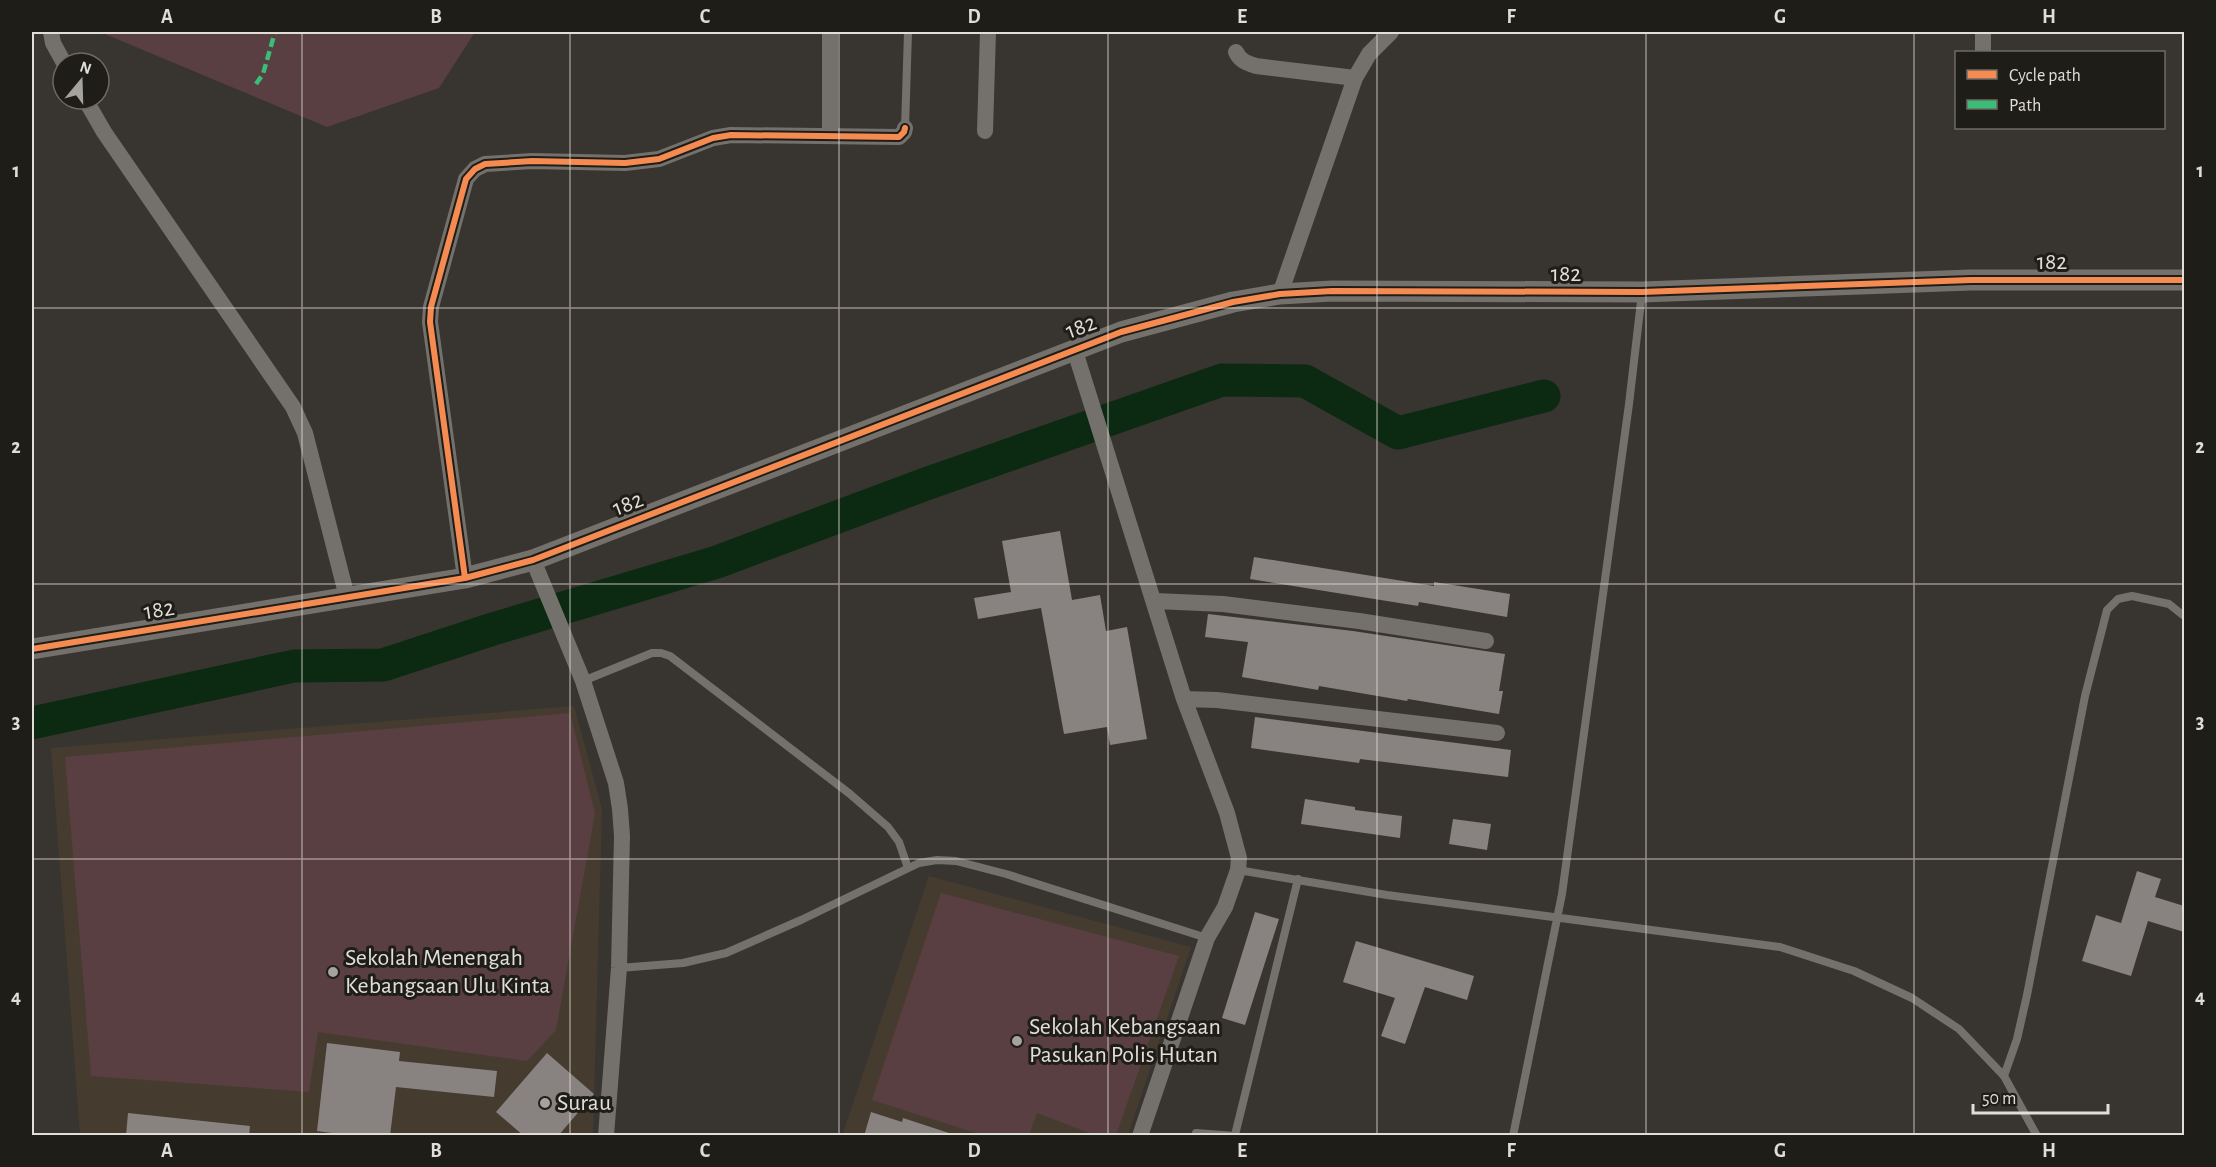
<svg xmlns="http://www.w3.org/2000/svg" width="2216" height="1167" font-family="'Alegreya Sans',sans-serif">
<rect width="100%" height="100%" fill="#383430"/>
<path fill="#453c2f" d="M574 706 602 809 593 1135H80L51 748Z
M929 876 1191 947 1128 1135 842 1136Z"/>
<path fill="#593e42" d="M100 32H475L439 88 327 127Z
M570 713 595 813 556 1030 527 1061 318 1032 309 1092 91 1076 65 757Z
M941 893 1179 956 1116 1135H1095L1037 1113 1029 1135H982L872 1100Z"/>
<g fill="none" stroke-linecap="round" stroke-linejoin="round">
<path stroke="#0c2912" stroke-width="33" d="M32 723 294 666 383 665 493 629 717 562 923 485 1222 380 1305 381 1398 433 1544 396"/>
</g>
<path fill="#888380" d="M1060 531 1072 600 1100 595 1106 631 1127 627 1147 739 1110 745 1107 727 1064 734 1041 608 978 619 974 598 1011 592 1002 541Z
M1254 557 1434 586V582L1510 594 1507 617 1419 602 1418 606 1250 579Z
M1208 614 1353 631 1505 654 1499 691H1503L1499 714 1408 699 1407 701 1319 686 1318 690 1242 677 1248 642 1205 637Z
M1255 717 1511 750 1508 777 1360 759 1359 763 1251 748Z
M1305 799 1355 807V810L1402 816 1400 838 1301 824Z
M1453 819 1491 824 1487 850 1449 844Z
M2137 871 2161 879 2155 897 2184 906V932L2148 921 2131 976 2082 961 2096 915 2121 923Z
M1255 912 1279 919 1245 1025 1222 1018Z
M1356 941 1474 976 1467 1000 1425 987 1405 1044 1381 1036 1395 998 1343 982Z
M327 1043 400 1052 399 1061 497 1071 494 1097 396 1087 390 1136H354L317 1131Z
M547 1053 594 1094 558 1136H524L496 1112Z
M871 1112 902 1122 903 1118 949 1133 948 1136H864Z
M128 1113 250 1126 249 1136H126Z"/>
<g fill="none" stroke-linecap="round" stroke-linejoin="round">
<path stroke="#74716d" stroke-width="8" d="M905 128 908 32
M583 681 652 653H661L670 656 850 794 888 827 899 842 908 868
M1238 870 1387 895 1780 947 1854 971 1912 998 1959 1029 2004 1076 2037 1136
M619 968 683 963 726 953 801 920 919 863 937 860 956 861 1006 874 1207 938
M2004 1076 2017 1039 2027 995 2085 696 2107 610 2118 599 2132 596 2169 604 2184 616
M1196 1133 1235 1136
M1235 1135 1298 879
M1513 1136 1562 894 1629 404 1642 293"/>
<path stroke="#74716d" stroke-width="16" d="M51 32 53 43 64 63
M1236 52C1240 61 1247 63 1256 66L1355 78
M1983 52V32
M85 99 104 132 293 407 305 433 347 597
M985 131 988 32
M830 136V32
M1280 294 1355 78 1369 54 1391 32
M1074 348 1184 699 1227 813 1239 858 1238 870 1225 907 1207 938 1140 1136
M533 560 583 681 616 783 620 809 622 836 619 968 606 1136
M465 578 430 322 431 307 466 179 475 169 485 164 532 161 625 163 659 159 713 138 731 135 899 137 904 132 905 128
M1155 601 1223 604 1359 621 1486 641
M1184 699 1217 700 1497 733"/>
<path stroke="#74716d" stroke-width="21" d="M32 649 465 578 533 560 1121 332 1233 302 1280 294 1332 291 1642 292 1971 280H2184"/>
<path stroke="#3abd76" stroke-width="4.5" stroke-dasharray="9 4.5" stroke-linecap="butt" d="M256 84 263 74 275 32"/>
<g stroke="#1f1d18" stroke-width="10">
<path id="cycleway" d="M465 578 430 322 431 307 466 179 475 169 485 164 532 161 625 163 659 159 713 138 731 135 899 137 904 132 905 128
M32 649 465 578 533 560 1121 332 1233 302 1280 294 1332 291 1642 292 1971 280H2184"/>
</g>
<use href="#cycleway" stroke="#f68b52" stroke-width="6"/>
</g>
<path fill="none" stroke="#e1ddd7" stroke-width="1.5" stroke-opacity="0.55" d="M302 32V1136M570 32V1136M839 32V1136M1108 32V1136M1377 32V1136M1646 32V1136M1914 32V1136M32 308H2184M32 584H2184M32 859H2184"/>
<g fill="#a6a29d" stroke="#1f1d18" stroke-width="2">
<circle cx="333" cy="972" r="6"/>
<circle cx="1017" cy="1041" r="6"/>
<circle cx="545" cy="1103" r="6"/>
</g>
<g text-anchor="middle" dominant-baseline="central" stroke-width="6" stroke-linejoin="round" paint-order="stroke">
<g font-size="24" fill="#e1ddd7" stroke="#1f1d18">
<text x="2052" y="262">182</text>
<text x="1566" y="274">182</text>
<text transform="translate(1081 327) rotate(-20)">182</text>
<text transform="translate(628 504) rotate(-21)">182</text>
<text transform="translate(159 610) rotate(-9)">182</text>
</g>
<g font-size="24" fill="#e1ddd7" stroke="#1f1d18" text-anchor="start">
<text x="345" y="958">Sekolah Menengah<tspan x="345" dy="28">Kebangsaan Ulu Kinta</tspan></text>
<text x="1029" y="1027">Sekolah Kebangsaan<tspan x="1029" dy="28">Pasukan Polis Hutan</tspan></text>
<text x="557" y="1103">Surau</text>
</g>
</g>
<rect width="2216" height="1167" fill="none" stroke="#1f1d18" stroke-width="66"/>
<rect x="1955" y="51" width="210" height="78" fill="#1f1d18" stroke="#6d6a64" stroke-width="1.5"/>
<rect x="1967" y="70" width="30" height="9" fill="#f68b52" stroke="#6d6a64" stroke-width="1.5"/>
<text x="2009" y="81" font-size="18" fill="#e1ddd7">Cycle path</text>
<rect x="1967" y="100" width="30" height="9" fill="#3abd76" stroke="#6d6a64" stroke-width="1.5"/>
<text x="2009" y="111" font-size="18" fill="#e1ddd7">Path</text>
<g transform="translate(81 81) rotate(19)"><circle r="28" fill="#1f1d18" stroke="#6d6a64" stroke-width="1.5"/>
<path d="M0-4.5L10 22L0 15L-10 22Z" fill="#a6a29d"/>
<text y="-9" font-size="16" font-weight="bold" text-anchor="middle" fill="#e1ddd7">N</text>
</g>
<path d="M1973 1104v9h135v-9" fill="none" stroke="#e1ddd7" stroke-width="3"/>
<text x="1982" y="1104" font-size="18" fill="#e1ddd7" stroke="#1f1d18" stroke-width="4.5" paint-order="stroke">50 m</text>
<rect x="33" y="33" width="2150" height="1101" fill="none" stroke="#e1ddd7" stroke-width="2"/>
<g font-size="20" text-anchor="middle" font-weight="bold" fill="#e1ddd7">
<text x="167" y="23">A</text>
<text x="436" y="23">B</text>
<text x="705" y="23">C</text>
<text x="974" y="23">D</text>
<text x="1242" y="23">E</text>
<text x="1511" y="23">F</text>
<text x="1780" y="23">G</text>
<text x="2049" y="23">H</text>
<text x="16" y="177">1</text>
<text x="2200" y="177">1</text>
<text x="16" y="453">2</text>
<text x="2200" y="453">2</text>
<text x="16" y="728">3</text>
<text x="2200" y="728">3</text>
<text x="16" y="1003">4</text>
<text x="2200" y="1003">4</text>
<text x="167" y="1157">A</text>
<text x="436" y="1157">B</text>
<text x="705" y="1157">C</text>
<text x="974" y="1157">D</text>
<text x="1242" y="1157">E</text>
<text x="1511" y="1157">F</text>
<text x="1780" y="1157">G</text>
<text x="2049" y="1157">H</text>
</g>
</svg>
